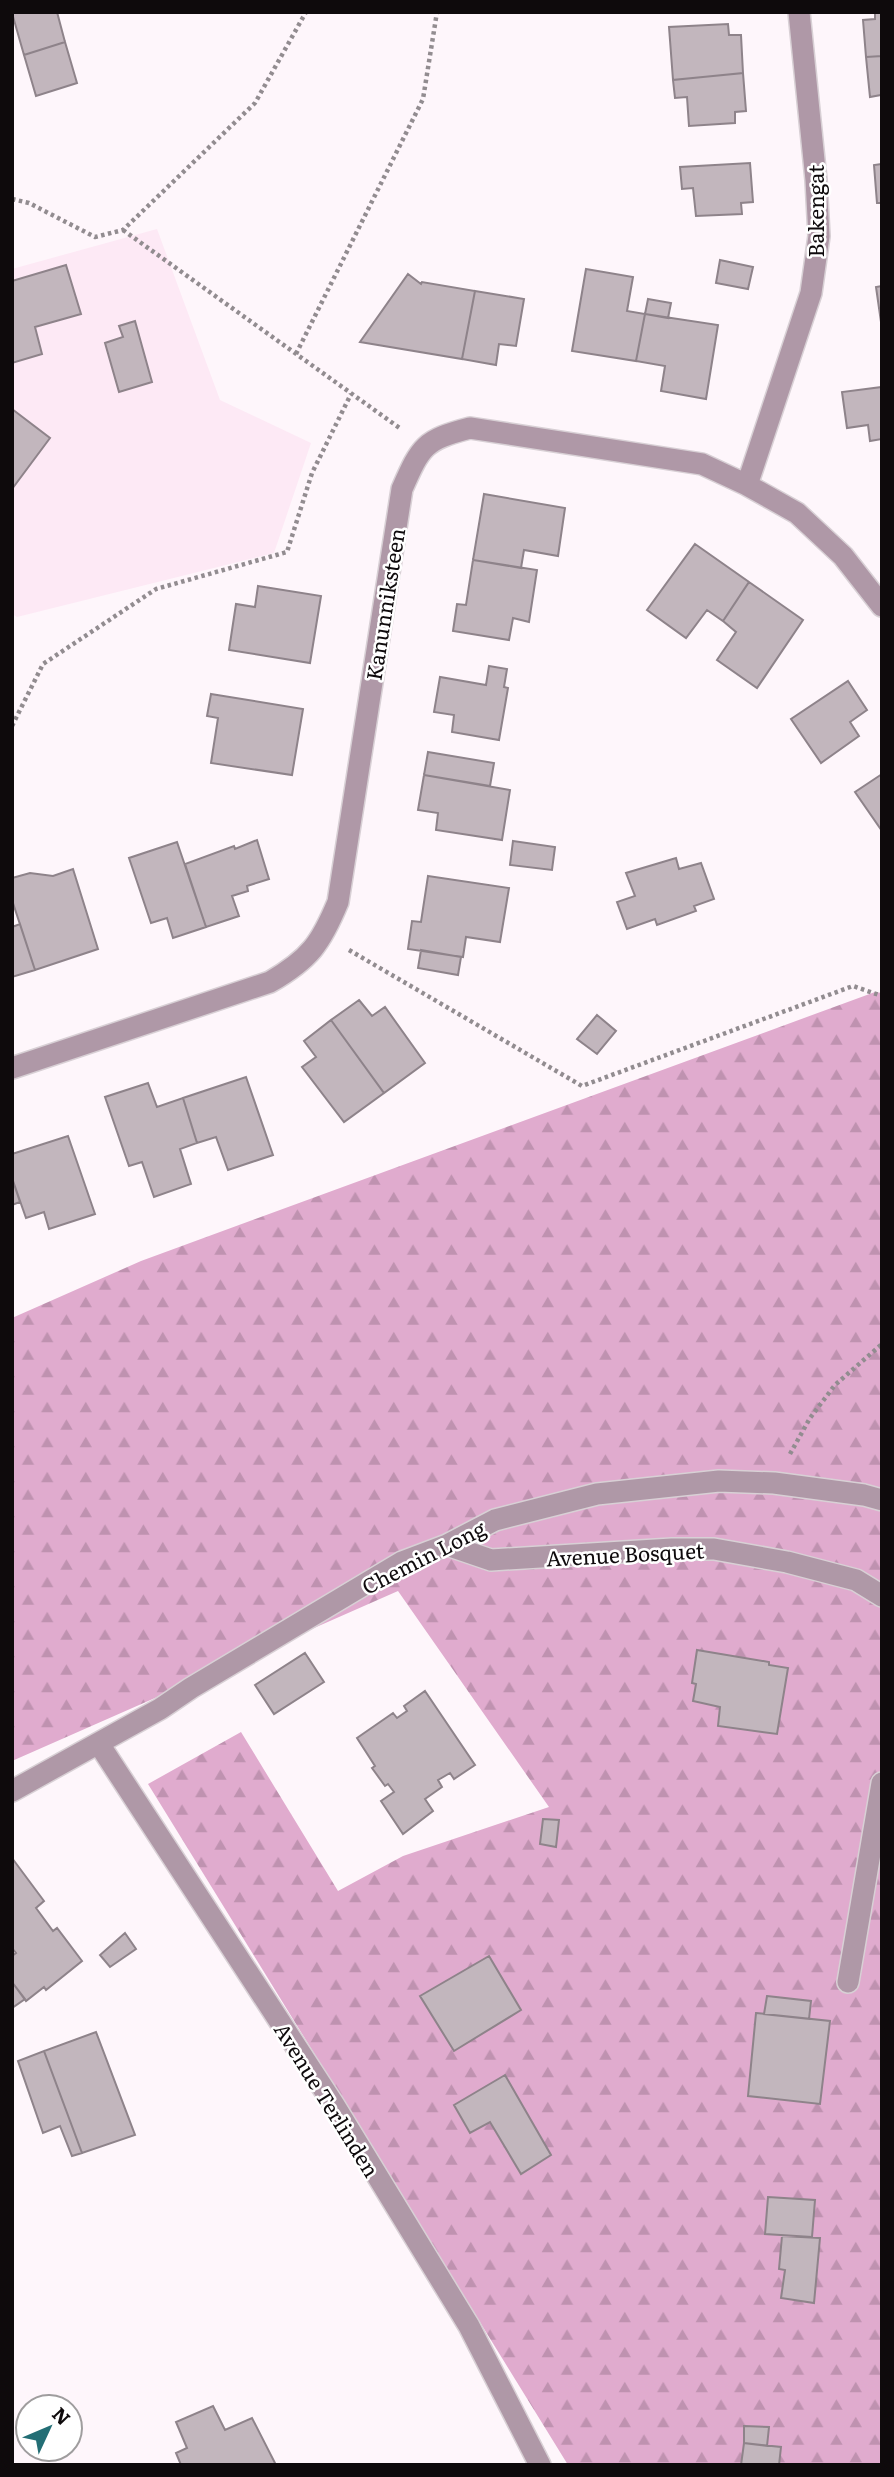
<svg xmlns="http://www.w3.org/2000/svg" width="894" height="2477" font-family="Literata,serif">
<defs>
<pattern id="forest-firs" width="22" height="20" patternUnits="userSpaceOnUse" patternTransform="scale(1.75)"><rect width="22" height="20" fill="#e0abce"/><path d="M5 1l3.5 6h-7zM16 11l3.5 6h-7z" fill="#bf92b0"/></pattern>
</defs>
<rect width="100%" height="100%" fill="#fef6fb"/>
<path fill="#fde9f5" d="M157 229 220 400 311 443 274 553 17 617 12 614V269Z"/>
<path fill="url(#forest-firs)" d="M875 992 882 993V2465H568L148 1784 241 1732 338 1891 403 1856 549 1807 398 1591 12 1761V1318L141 1261Z"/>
<path fill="#c2b6bd" stroke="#8e838a" stroke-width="2" d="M57 12 65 42 24 55 12 13Z
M875 12H882V56L866 57 863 20 875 19Z
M728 24 729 35H741L743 73 673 80 669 27Z
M65 42 77 83 36 96 24 55Z
M882 56V107L881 95 870 97 866 57Z
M743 73 746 111 735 112V123L689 126 687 97 675 98 673 80Z
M750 163 753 202 741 203 742 214 696 216 693 188 682 189 680 167Z
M882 164V203H877L874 165Z
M720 260 753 267 748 289 716 283Z
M66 265 81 314 35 327 42 354 12 363V281Z
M586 269 633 277 627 311 645 314 636 361 572 351Z
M408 274 421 284 422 282 475 291 462 359 360 342Z
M882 286V322H881L876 287Z
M475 291 524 299 516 346 499 344 496 365 462 359Z
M648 299 671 303 668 318 645 314Z
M645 314 718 325 706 399 661 391 665 366 636 361Z
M135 321 152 382 119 392 105 343 123 337 119 326Z
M882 387V439L870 441 868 425 847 428 842 392Z
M12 409 50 438 12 489Z
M484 494 565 508 558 556 524 550 521 568 473 560Z
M695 544 749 582 723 621 707 610 686 638 647 610Z
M473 560 537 570 529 622 513 618 509 640 453 631 457 604 466 605Z
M749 582 803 620 757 688 717 660 736 632 723 621Z
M258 586 321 596 310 663 229 650 236 604 255 607Z
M489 666 507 669 504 687 508 688 499 740 452 732 454 715 434 712 440 677 486 685Z
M848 681 867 710 850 722 859 736 821 763 791 719Z
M211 694 303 709 292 775 211 763 218 718 207 716Z
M428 752 494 763 490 786 424 775Z
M882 774V831L855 792Z
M424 775 510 790 502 840 436 830 438 813 418 810Z
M257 840 269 879 247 886 248 891 232 896 239 916 206 927 185 864 234 846 235 849Z
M513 841 555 847 552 870 510 865Z
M177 842 206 927 173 938 167 918 151 923 129 858Z
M676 858 679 869 701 863 714 899 694 906 696 911 657 925 655 919 627 929 617 902 635 896 626 873Z
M73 869 98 949 35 970 12 900V878L30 873 53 876Z
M428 876 509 888 500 942 466 937 463 957 408 949 412 921 421 922Z
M20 924 35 970 12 977V927Z
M421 950 461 957 458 975 418 968Z
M359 1000 372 1016 385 1007 425 1063 384 1093 331 1020Z
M597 1015 616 1031 597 1054 577 1039Z
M331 1020 384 1093 344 1122 302 1067 316 1057 304 1041Z
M246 1077 273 1155 228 1170 216 1137 197 1143 183 1098Z
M148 1083 157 1107 183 1098 197 1143 180 1149 191 1184 154 1197 142 1162 129 1166 105 1097Z
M68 1136 95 1214 49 1229 44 1212 26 1218 12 1178V1154Z
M12 1178 20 1202 12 1205Z
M697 1650 769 1662V1665L788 1668 777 1734 718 1726 720 1707 693 1701 696 1684 692 1683Z
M305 1653 324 1682 274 1714 255 1685Z
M425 1691 475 1765 454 1779 450 1773 438 1780 442 1787 425 1799 433 1811 403 1834 381 1801 394 1792 388 1784 385 1786 372 1768 375 1766 357 1738 393 1713 397 1718 407 1711 404 1706Z
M543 1819 559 1820 556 1847 540 1844Z
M12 1858 44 1901 36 1908 53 1931 57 1928 82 1961 46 1990 44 1987 26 2001 12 1982V1956L16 1953 12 1948Z
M125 1933 136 1949 110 1967 100 1955Z
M489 1956 521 2010 454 2051 420 1996Z
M12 1982 25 1999 12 2008Z
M767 1996 811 2001 809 2019 764 2014Z
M756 2013 830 2021 820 2104 748 2096Z
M96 2032 135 2135 82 2153 44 2051Z
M44 2051 82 2153 72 2156 60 2126 43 2133 18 2061Z
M505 2075 551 2155 521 2174 490 2122 470 2133 454 2105Z
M768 2197 815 2200 812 2237 765 2234Z
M782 2236 820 2238 814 2303 781 2298 785 2270 779 2269Z
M213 2406 225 2430 252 2418 276 2465H181L176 2453 187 2448 176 2422Z
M744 2426 769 2427 767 2446 744 2443Z
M744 2443 781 2447 779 2465H741Z"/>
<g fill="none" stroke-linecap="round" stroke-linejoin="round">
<g stroke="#d8d0d5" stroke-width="24">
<path id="street" d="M747 485 811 293 819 236 816 180 799 12
M12 1068 270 982C310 959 321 943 338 902L402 489C421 446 424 440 470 428L702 464 747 485 797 513 843 556 882 606
M447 1545 491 1560 672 1549H714L787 1562 856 1580 882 1596
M99 1744 334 2105 469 2326 540 2465
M12 1791 160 1709 191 1688 402 1562 447 1545 495 1520 597 1494 719 1481 774 1483 864 1495 882 1500
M848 1982 882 1783"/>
</g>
<path stroke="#928c90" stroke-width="4.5" stroke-dasharray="3.5 3.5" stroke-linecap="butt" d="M12 199 29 203 95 237 123 230 255 103 306 12
M123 230 401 429
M296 354 423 99 437 12
M12 726 43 664 156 589 287 552 312 473 351 394
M349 950 582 1086 853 986 882 996
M790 1454 810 1418 835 1385 882 1344"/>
<use href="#street" stroke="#af98a7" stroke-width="21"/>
</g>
<g text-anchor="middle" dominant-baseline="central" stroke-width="5" stroke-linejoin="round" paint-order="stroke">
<g font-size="21" fill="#0e0a0c" stroke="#fff">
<text transform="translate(814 211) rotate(-90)">Bakengat</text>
<text transform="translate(384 604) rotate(-81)">Kanunniksteen</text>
<text transform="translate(625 1553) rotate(-3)">Avenue Bosquet</text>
<text transform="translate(423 1556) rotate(-27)">Chemin Long</text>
<text transform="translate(328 2099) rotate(58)">Avenue Terlinden</text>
</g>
</g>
<rect width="894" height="2477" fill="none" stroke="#0e0a0c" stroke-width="28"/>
<g transform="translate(49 2428) rotate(46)"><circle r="33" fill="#ffffff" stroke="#9f9d9e" stroke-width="2"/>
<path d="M0-5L12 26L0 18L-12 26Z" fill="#236e75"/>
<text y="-10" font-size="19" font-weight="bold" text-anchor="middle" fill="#0e0a0c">N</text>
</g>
</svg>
